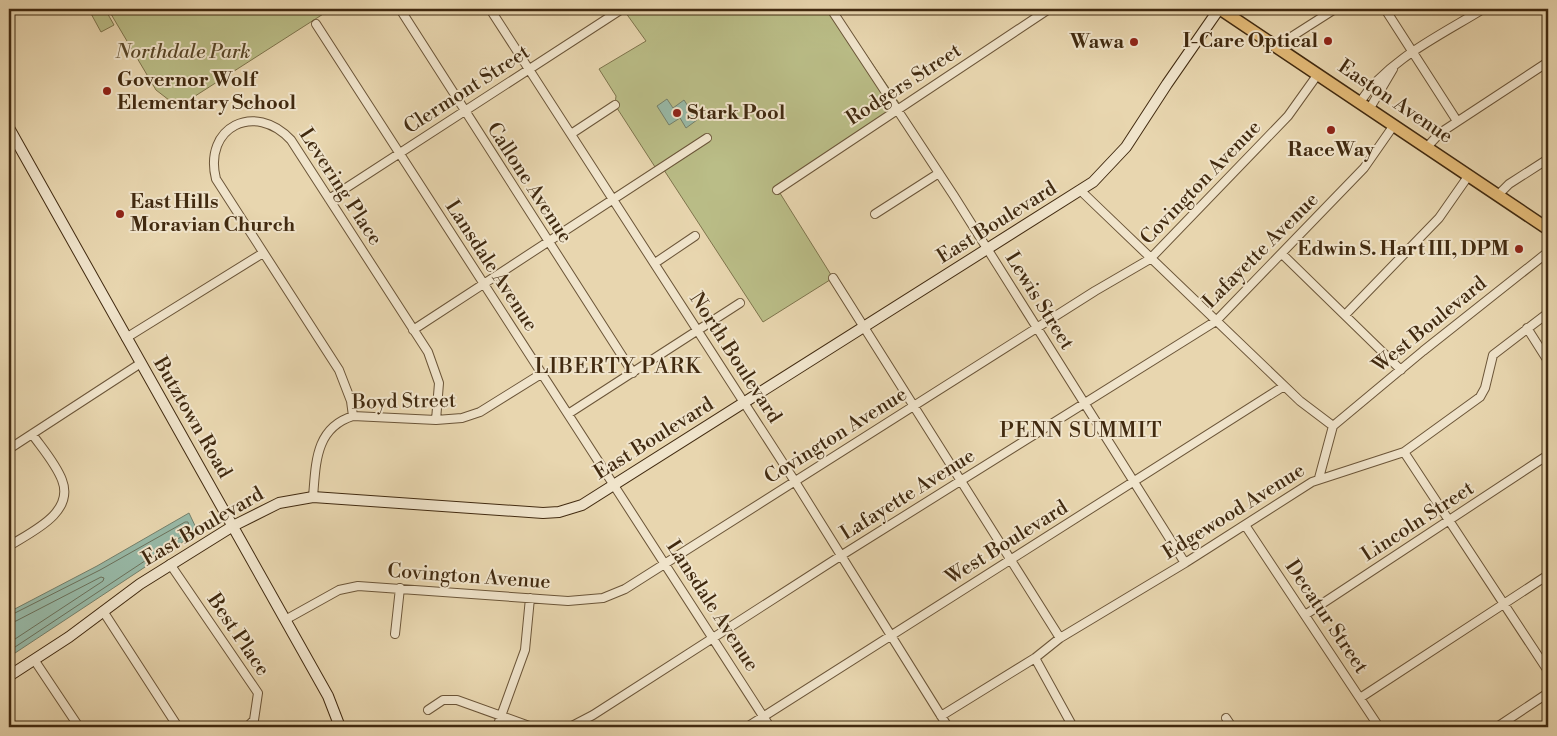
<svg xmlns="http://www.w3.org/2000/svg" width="1557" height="736" font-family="'Libre Bodoni',serif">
<rect width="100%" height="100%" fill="#e8d6af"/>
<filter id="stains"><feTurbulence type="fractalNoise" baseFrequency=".004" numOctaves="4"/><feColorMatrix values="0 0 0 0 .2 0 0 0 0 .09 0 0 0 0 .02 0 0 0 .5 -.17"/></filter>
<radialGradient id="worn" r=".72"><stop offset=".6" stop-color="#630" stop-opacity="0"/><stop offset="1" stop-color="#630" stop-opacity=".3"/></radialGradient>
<path fill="#babd87" stroke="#7e744c" d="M91 9H105L114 25 101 32 89 10Z
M108 9H331L178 107 156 90Z
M623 9H835L901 106 778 190 833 278 763 322 662 167 657 170 615 105 616 96 599 69 646 41Z"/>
<path fill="#98b9a7" stroke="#75806b" d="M667 99 673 108 684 100 697 120 686 128 680 118 669 125 657 106Z
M189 513 198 532 9 657V612L97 566Z"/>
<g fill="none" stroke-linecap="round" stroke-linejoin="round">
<path stroke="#6c725c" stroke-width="1" d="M9 616 100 570 185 522H188L190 531 9 651
M9 623 16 621 101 577 104 578 103 581 9 643"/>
<g stroke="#6b5538" stroke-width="10">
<path id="street" d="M400 9 633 373
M490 9 794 480 948 727
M831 9 954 196 1185 563
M1385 9 1457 121
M316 24 770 727
M1277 46 1335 9
M1360 102C1387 60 1441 35 1483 9
M1370 108 1393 69
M571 134 615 105
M1427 147 1440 133 1548 62
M777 190 1049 9
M1081 191 1300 401 1333 426
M1499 194 1509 184 1548 159
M329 199 622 9
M875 214 939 173
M1282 254 1401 370
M655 263 695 236
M833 278 1060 638
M1345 315 1439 218 1469 175
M1527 328 1548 361
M413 330 707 138
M126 338 263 253
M568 414 740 303
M353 416 351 401 339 370 216 179C203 127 255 101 291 140L428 352 439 383 436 420
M9 449 141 363
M1404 452 1548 671
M1319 478 1333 426 1423 351 1548 252
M313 497C316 463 315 428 353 416L436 420 462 418 480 412 541 374
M1245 525 1379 727
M9 546C31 532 75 513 62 480 56 464 42 448 32 434
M170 564 258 693 254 720 247 727
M103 611 178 727
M1305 615 1548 455
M285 620 339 590 358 586 568 601 603 598 625 589 1095 291 1150 259 1288 116 1318 74
M395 634 400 588
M1035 658 1073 727
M35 661 79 727
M1360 698 1548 575
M428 710 443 700H457L532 727
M941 716 1035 658 1060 638 1185 563 1312 482 1404 452 1480 397 1485 388 1493 355 1548 313
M1226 718 1232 727
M497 727 525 650 530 598
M570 727 593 715 842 555 1216 321 1364 168 1394 125
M747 727 1284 386
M1497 727 1548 693"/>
</g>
<g stroke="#412a10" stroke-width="12">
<path id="secondary" d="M9 128 328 696 340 727
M9 676 69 637 140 584 233 526 279 503 313 497 543 513 559 512 582 505 1093 182 1126 147 1167 84 1219 9"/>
</g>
<g stroke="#412a10" stroke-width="14">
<path id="primary" d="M1220 9 1548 229"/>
</g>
<use href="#street" stroke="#f0e4cb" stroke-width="8"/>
<use href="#secondary" stroke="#f0e4cb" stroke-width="10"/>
<use href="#primary" stroke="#e4bb78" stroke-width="11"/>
</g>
<g fill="#8f2418" stroke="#f0e4cb" stroke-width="2">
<circle cx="1328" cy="41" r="5"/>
<circle cx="1134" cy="42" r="5"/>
<circle cx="107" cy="91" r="5"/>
<circle cx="677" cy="113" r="5"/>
<circle cx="1331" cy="130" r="5"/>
<circle cx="120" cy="214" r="5"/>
<circle cx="1519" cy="249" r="5"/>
</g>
<g text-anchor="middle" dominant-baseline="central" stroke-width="4" stroke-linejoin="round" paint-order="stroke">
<g font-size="20" font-weight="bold" fill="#412a10" stroke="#f0e4cb" text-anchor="end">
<text x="1318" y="41">I-Care Optical</text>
<text x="1124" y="42">Wawa</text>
<text x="117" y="80" text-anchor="start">Governor Wolf<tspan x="117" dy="23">Elementary School</tspan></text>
<text x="687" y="113" text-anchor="start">Stark Pool</text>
<text x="1331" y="150" text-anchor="middle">RaceWay</text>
<text x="130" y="202" text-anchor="start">East Hills<tspan x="130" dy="23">Moravian Church</tspan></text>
<text x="1509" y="249">Edwin S. Hart III, DPM</text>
</g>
<g font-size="20" font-style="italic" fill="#594728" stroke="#f0e4cb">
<text x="183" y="52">Northdale Park</text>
</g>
<g font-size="20" fill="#412a10" stroke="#f0e4cb">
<text transform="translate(904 85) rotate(-33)">Rodgers Street</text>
<text transform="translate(467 90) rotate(-33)">Clermont Street</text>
<text transform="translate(1395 102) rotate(34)">Easton Avenue</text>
<text transform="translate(529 183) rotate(57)">Callone Avenue</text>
<text transform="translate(1201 183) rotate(-46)">Covington Avenue</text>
<text transform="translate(340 187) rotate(57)">Levering Place</text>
<text transform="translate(997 223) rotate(-32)">East Boulevard</text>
<text transform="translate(1261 251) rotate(-45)">Lafayette Avenue</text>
<text transform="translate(491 266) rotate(57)">Lansdale Avenue</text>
<text transform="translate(1039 301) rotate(58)">Lewis Street</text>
<text transform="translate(1430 325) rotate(-39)">West Boulevard</text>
<text transform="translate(735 358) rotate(57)">North Boulevard</text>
<text transform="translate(404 402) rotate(-1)">Boyd Street</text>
<text transform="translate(192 418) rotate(60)">Butztown Road</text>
<text transform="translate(836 436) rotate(-32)">Covington Avenue</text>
<text transform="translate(654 439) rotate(-32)">East Boulevard</text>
<text transform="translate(908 495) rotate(-32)">Lafayette Avenue</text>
<text transform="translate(1234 512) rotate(-32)">Edgewood Avenue</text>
<text transform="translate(1418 522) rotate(-33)">Lincoln Street</text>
<text transform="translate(203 527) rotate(-30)">East Boulevard</text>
<text transform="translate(1007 543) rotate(-32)">West Boulevard</text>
<text transform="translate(469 577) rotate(4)">Covington Avenue</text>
<text transform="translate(712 606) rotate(57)">Lansdale Avenue</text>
<text transform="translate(1326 617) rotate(56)">Decatur Street</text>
<text transform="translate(238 635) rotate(56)">Best Place</text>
</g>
<g font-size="21" letter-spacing="1" fill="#412a10" stroke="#f0e4cb">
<text x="618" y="367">LIBERTY PARK</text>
<text x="1081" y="431">PENN SUMMIT</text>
</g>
</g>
<rect width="1557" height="736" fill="none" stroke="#e8d6af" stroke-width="30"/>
<rect x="10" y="10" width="1537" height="716" fill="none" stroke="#412a10" stroke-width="2.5"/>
<rect x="15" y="15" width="1527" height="706" fill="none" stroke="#412a10"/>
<rect width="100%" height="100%" filter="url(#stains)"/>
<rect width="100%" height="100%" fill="url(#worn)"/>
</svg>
